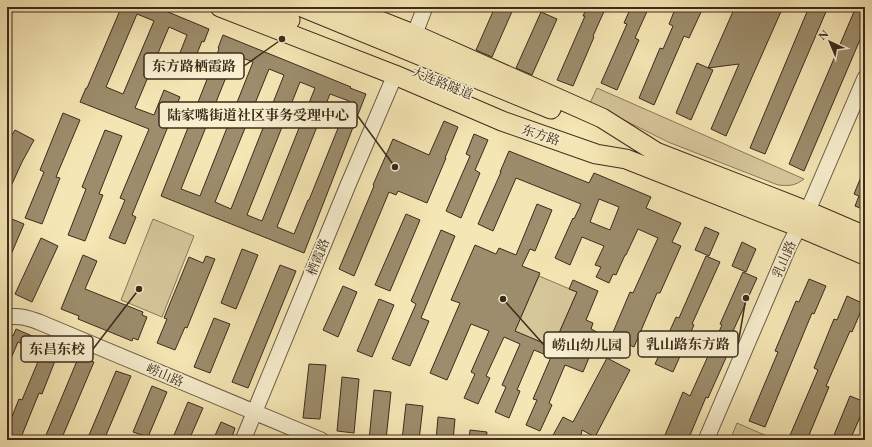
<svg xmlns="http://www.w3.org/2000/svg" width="872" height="447" font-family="'EB Garamond','Noto Serif SC',serif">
<rect width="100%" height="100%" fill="#f5e7b5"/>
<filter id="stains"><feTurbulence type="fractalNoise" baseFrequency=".005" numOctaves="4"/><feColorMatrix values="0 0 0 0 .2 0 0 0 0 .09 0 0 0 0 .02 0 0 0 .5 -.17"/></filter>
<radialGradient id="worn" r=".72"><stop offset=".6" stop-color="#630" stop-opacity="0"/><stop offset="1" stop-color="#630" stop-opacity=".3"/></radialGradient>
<path fill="#d6c79b" stroke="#89795c" d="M597 88 804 179C795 186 789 186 778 185L668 142 590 103Z
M153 219 194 236 162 317 121 300Z
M539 276 577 292 551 351 513 335Z
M737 423 776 440H730Z"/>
<path fill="#9c8d6c" stroke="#3c2b1c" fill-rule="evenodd" d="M120 7H156L209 29 204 42 202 41 187 79 172 73 187 35 169 27 135 108 154 115 164 90 180 97 132 215 136 217 125 244 109 238 125 200 120 198 149 129 80 102 86 88H87L121 8ZM137 14 154 21 123 94 106 87Z
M495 7H514L492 57 476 50Z
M587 7H606L593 36 594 37 573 86 557 80 585 16H583Z
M631 7H649L635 38 639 40 617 90 601 83 627 24 624 23Z
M676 7H695L702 10 689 38 684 36 654 105 639 98 660 48 663 49 673 26 669 24Z
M735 7H783L726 136 711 129 739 64 708 68Z
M809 7H828L765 154 750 148Z
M856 7H865V28L804 171 789 164Z
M541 12 557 19 532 75 516 68Z
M223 35 351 87 350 88 366 94 304 253 161 196 219 49 218 48ZM235 55 253 62 200 196 181 189ZM269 69 284 75 231 209 215 202ZM300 82 315 88 262 221 247 215ZM330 94 349 101 309 200H308L294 234 277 227Z
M697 63 713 70 691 120 676 113Z
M63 113 80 120 56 177 60 178 42 224 25 218 44 172 40 170Z
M444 121 458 127 445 158H446L427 203 398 191 396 195 389 192 354 276 339 269 374 186 373 185 393 139 429 155Z
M15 130 34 140 22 162 7 195V143Z
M105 130 122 136 99 194 103 195 85 241 68 235 86 189 82 187Z
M474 134 488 140 475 170 480 173 461 218 446 211 470 156 466 154Z
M509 151 589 183 594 173 651 197 646 208 681 223 672 242 681 246 660 293H657L634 347 611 337 630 292 633 293 658 238 638 229 626 255H625L616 275 613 274 609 283 596 277 601 267 595 265 604 246 582 237 570 265 555 258 573 218 574 219 581 204 516 178 493 231 478 224 501 172H500ZM599 199 619 207 610 230 590 222Z
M865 167V210L855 206 859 196 854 194Z
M537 204 552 210 535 251 530 249 522 266 540 273 515 331 553 347 577 292 569 289 573 280 598 291 586 320 593 323 591 329 601 334 598 342 596 341 583 372 565 365 549 403 552 405 540 431 526 425 537 400 533 399 551 357 534 350 517 390 520 391 509 418 495 412 506 387 502 385 520 344 504 337 486 376 490 378 478 404 464 398 475 374 471 372 489 331 471 324 447 380 430 373 460 303 451 300 475 245 496 254 499 248 516 255Z
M406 214 420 220 390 291 375 285Z
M7 217 24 224 7 264Z
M705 227 719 233 709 256 695 250Z
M441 230 455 236 421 318 429 321 410 366 392 359 416 304 411 301Z
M41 238 58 246 32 302 15 294Z
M742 242 756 249 746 272 732 266Z
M242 249 258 255 236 309 221 303Z
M83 255 97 261 85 289 143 312 142 315 147 317 138 340 133 338 132 341 78 319 79 316 61 309Z
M206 256 215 259 187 328 185 327 175 350 157 343 167 319 164 318 189 257 203 263Z
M706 256 720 262 692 324 694 325 673 372 655 364 676 317 679 318Z
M280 265 296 271 248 388 232 382Z
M743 272 757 278 729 340 733 342 708 398 706 397 688 440H663L683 392 690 396 722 325 720 324Z
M809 279 826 286 814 314 812 313 765 427 749 421 778 352 775 351 796 301 799 302Z
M343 286 357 292 338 337 323 330Z
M847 296 864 304 852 332 850 331 826 386 829 387 807 440H788L818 370 814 368 834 319 837 320Z
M379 299 394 305 372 357 357 351Z
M214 318 230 324 210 373 194 367Z
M16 329 60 348 42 394 39 393 20 440H7V429L19 399 22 400 42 352 18 342 7 368V333L13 336Z
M79 356 94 362 75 407 61 440H44Z
M607 358 630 370 595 437 582 430 580 440H561L552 437 563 417 573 422Z
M309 364 326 365 320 419 303 418Z
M116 371 131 376 104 440H87Z
M342 377 359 379 354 433 337 431Z
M152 386 167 392 148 437 133 432Z
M374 390 391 392 386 440H369Z
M850 396 865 402V406L850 440H832Z
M188 402 203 408 189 440H172Z
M406 404 423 406 419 440H402Z
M438 417 455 419 453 440H436Z
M221 422 235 428 231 440H213Z
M470 430 487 432 486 440H469Z"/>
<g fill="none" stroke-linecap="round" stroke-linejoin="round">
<g stroke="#6a5a42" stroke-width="17">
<path id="minor" d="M413 34 417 28 425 7
M7 317C19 315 28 318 39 322L321 440
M243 440 348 185 395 75
M706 440 789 246 812 201 865 78"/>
</g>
<g stroke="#3c2b1c" stroke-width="21">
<path id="major" d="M220 7 395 75 502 121 596 154 626 159 799 227 865 255
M259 7 290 20
M302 7 551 109
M345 7 413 34 602 118 656 152 807 211 865 236"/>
</g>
<use href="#minor" stroke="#f8efcf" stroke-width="15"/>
<use href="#major" stroke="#f5e7b5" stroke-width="19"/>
</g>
<g text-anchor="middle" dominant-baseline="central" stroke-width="3.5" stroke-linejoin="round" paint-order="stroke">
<g font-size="13" fill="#3c2b1c" stroke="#f8efcf">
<text transform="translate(442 83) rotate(22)">大连路隧道</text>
<text transform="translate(541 135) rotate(19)">东方路</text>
<text transform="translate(318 257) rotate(-68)">栖霞路</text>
<text transform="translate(784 259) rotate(-66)">乳山路</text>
<text transform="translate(165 375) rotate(23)">崂山路</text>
</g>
</g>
<path fill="none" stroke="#3c2b1c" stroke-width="1.5" d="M282 39L244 66M395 167L357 115M746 298L738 344M503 299L544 345M139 289L93 349"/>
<g fill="#3c2b1c" stroke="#f8efcf" stroke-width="1.5">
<circle cx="282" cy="39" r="4"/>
<circle cx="395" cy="167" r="4"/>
<circle cx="746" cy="298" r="4"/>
<circle cx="503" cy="299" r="4"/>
<circle cx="139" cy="289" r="4"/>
</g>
<g fill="#f8efcf" stroke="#3c2b1c" stroke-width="1.5">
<rect x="144" y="53" width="100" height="26" rx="4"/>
<rect x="159" y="102" width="198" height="26" rx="4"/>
<rect x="638" y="331" width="100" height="26" rx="4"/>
<rect x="544" y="332" width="86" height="26" rx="4"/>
<rect x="21" y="336" width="72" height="26" rx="4"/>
</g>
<g font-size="14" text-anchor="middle" font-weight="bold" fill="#3c2b1c">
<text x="194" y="71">东方路栖霞路</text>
<text x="258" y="120">陆家嘴街道社区事务受理中心</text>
<text x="688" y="349">乳山路东方路</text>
<text x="587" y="350">崂山幼儿园</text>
<text x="57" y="354">东昌东校</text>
</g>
<rect width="872" height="447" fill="none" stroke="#f5e7b5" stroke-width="24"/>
<rect x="8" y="8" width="856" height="431" fill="none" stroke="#3c2b1c" stroke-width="2"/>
<rect x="12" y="12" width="848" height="423" fill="none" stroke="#3c2b1c"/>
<g transform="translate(830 42) rotate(316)" stroke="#f8efcf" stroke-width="3" paint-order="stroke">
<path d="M0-3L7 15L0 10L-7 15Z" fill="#3c2b1c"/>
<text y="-6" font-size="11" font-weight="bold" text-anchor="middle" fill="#3c2b1c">N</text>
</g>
<rect width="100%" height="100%" filter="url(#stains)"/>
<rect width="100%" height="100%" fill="url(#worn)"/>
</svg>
